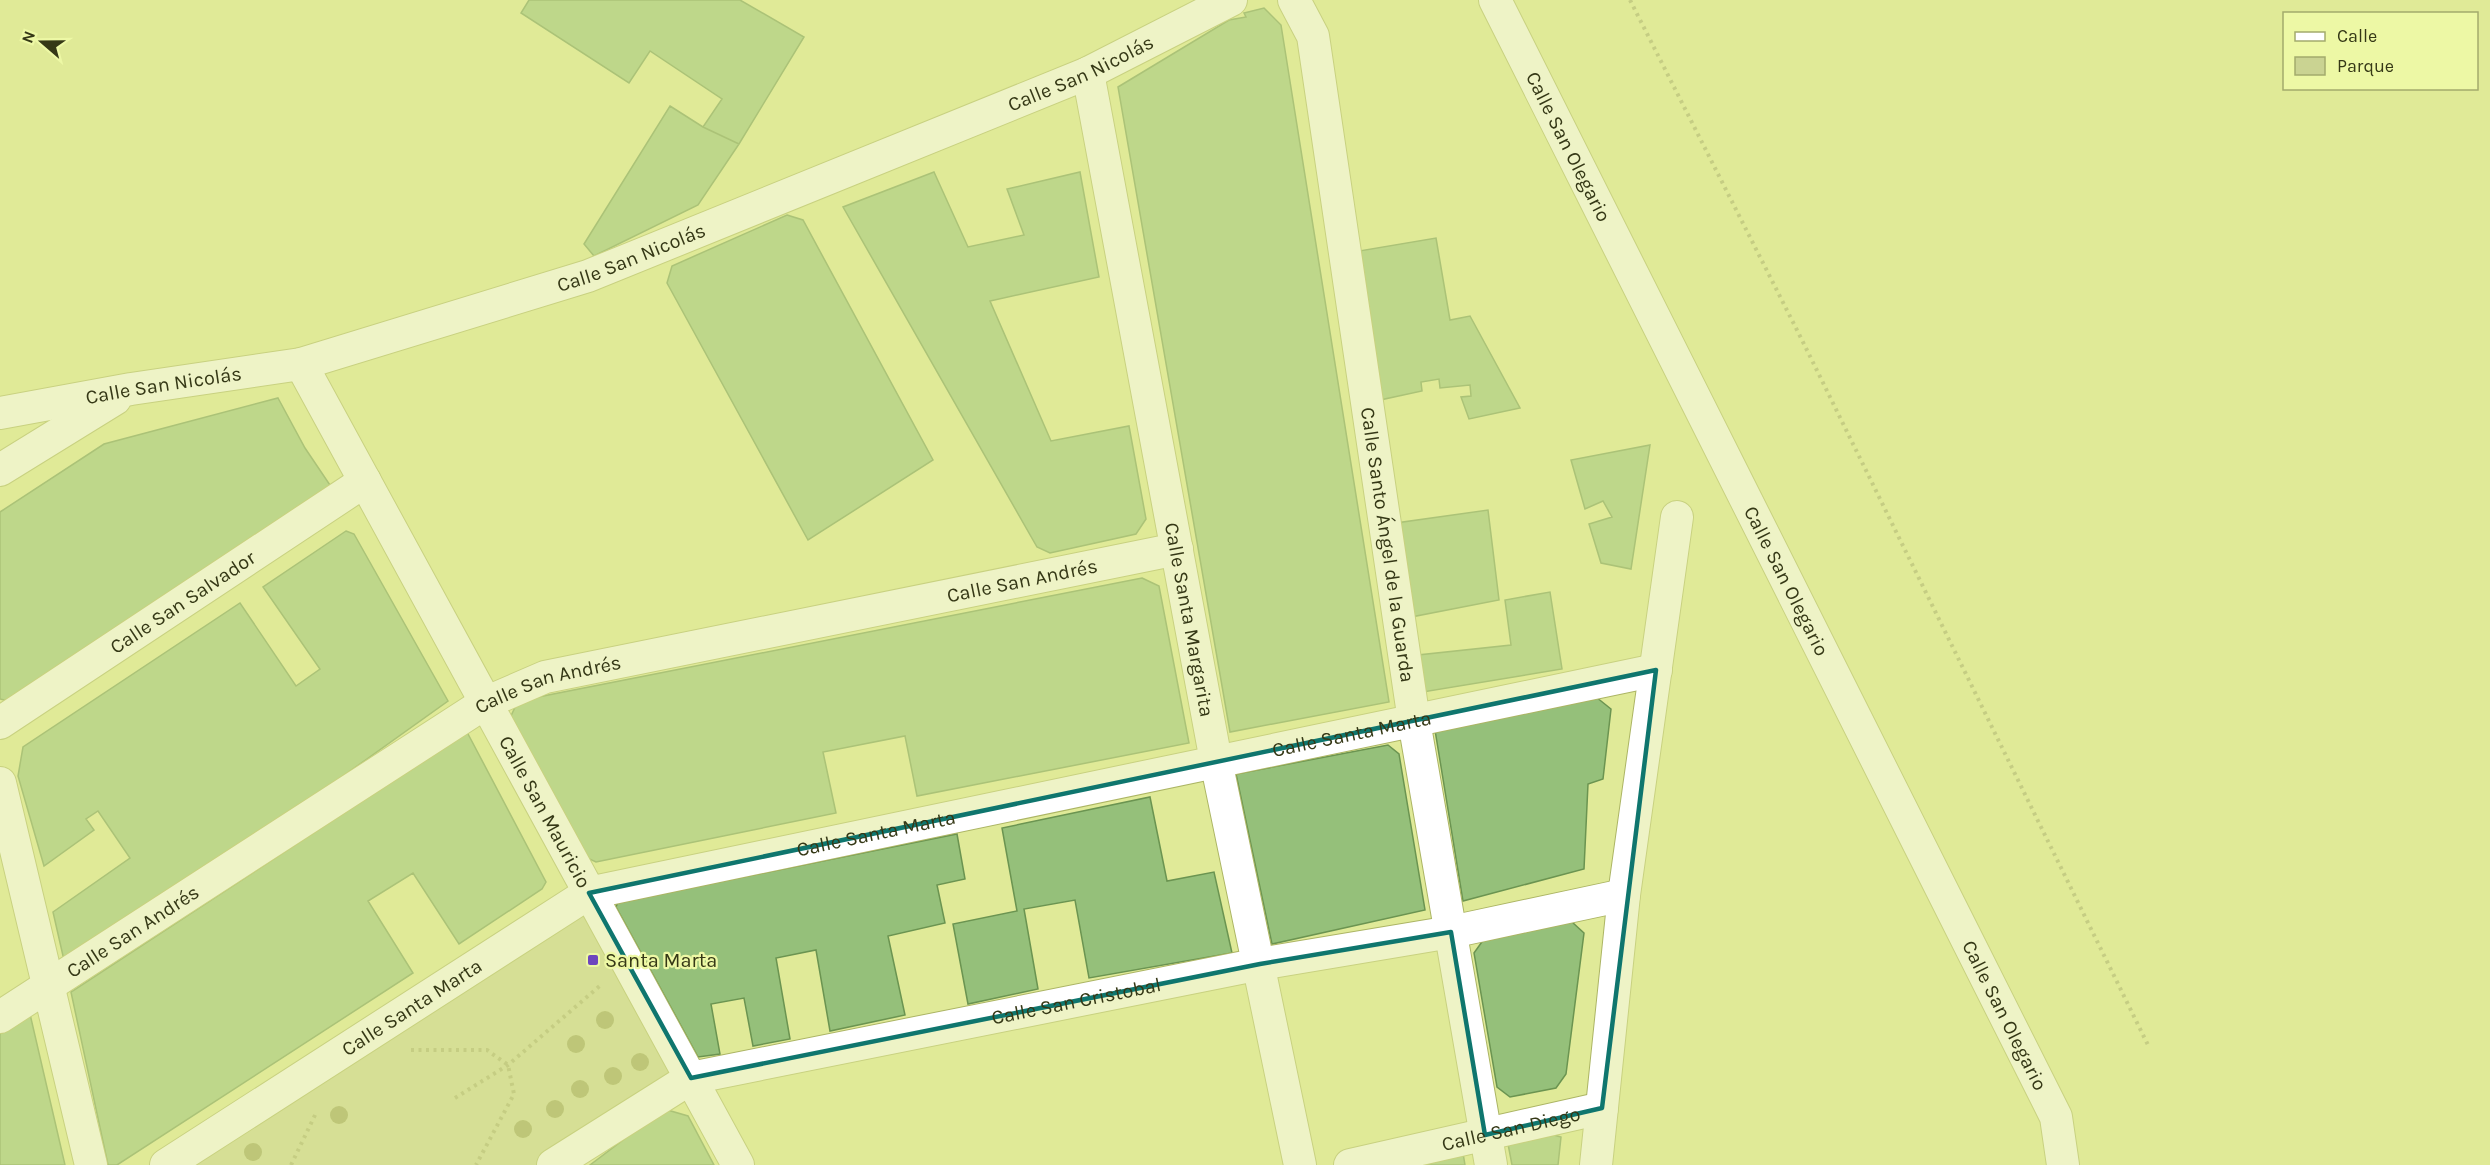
<svg xmlns="http://www.w3.org/2000/svg" width="2490" height="1165" font-family="Karla,sans-serif">
<rect width="100%" height="100%" fill="#e0ea98"/>
<path fill="#cad392" d="M589 893 691 1078 553 1165H166Z"/>
<path fill="#95c07a" stroke="#6b9451" stroke-width="1.5" d="M529 0H740L804 37 739 144 703 127 722 99 650 51 629 83 521 13Z
M1264 8 1281 25 1389 702 1230 732 1118 87 1229 20 1246 17 1244 13Z
M670 106 703 127 739 144 698 205 594 256 584 244Z
M934 172 968 247 1024 235 1007 189 1080 172 1099 277 990 301 1051 441 1129 426 1146 519 1136 534 1050 553 1037 547 843 207Z
M787 215 803 220 933 460 808 540 667 283 672 266Z
M1436 238 1450 320 1470 316 1520 408 1469 419 1461 397 1471 396 1470 385 1440 388 1439 379 1421 382 1422 391 1380 400 1359 251Z
M278 398 305 448 332 488 16 703 0 699V512L104 444Z
M1650 445 1631 569 1601 563 1589 524 1612 517 1603 501 1585 509 1571 460Z
M1488 510 1499 600 1411 617 1396 523Z
M346 531 354 534 448 701 149 915 66 969 53 912 130 858 98 811 86 819 94 830 44 866 18 776 23 747 240 603 296 686 320 669 263 587Z
M1142 578 1159 586 1189 743 917 796 905 736 823 752 836 813 596 862 585 857 510 718 518 701Z
M1550 592 1562 669 1423 692 1418 655 1511 645 1505 600Z
M1596 697 1611 709 1603 779 1588 784 1584 869 1463 901 1435 730Z
M467 732 546 882 542 889 459 944 413 873 368 901 413 973 117 1165H108L71 992Z
M1388 745 1399 754 1425 910 1272 944 1236 774Z
M1150 797 1167 881 1214 872 1232 953 1089 978 1075 900 1024 909 1038 989 968 1004 953 924 1017 911 1002 828Z
M957 834 965 879 937 885 945 923 888 936 905 1015 830 1031 816 950 776 958 790 1039 753 1046 744 998 711 1004 720 1054 698 1057 616 907 618 902Z
M1572 922 1584 933 1566 1074 1556 1088 1510 1097 1497 1087 1474 953 1484 939Z
M30 1014 65 1165H0V1034Z
M664 1109 688 1116 714 1165H590Z
M1554 1135 1561 1137 1558 1165H1512L1508 1144Z
M1463 1153 1465 1165H1401Z"/>
<g fill="none" stroke-linecap="round" stroke-linejoin="round">
<g stroke="#acb564" stroke-width="34">
<g id="minor">
<path id="s1" d="M1294 0 1313 36 1414 721 1491 1165"/>
<path id="s2" d="M1495 0 2056 1117 2063 1165"/>
<path id="s3" d="M1088 73 1216 761 1300 1165"/>
<path id="s4" d="M301 364 738 1165"/>
<path id="s5" d="M0 413 131 389 301 364 588 276 1088 73 1231 0"/>
<path d="M0 470 115 399"/>
<path id="s6" d="M0 723 365 481"/>
<path d="M0 783 91 1165"/>
<path id="s7" d="M0 1017 485 703 545 677 1177 549"/>
<path id="s8" d="M166 1165 589 893 1656 670"/>
<path id="s9" d="M553 1165 691 1078 1260 964 1451 932 1624 895"/>
<path id="s10" d="M1350 1165 1602 1108"/>
<path d="M1596 1165 1624 895 1677 517"/>
</g>
</g>
<path stroke="#a5ac6b" stroke-width="4" stroke-dasharray="3 4.5" stroke-linecap="butt" d="M1630 0 1802 340 2148 1045
M411 1050H487L508 1065 514 1094 476 1165
M455 1098 508 1065 602 984
M291 1165 317 1111"/>
<use href="#minor" stroke="#fff" stroke-width="32"/>
</g>
<g fill="#949c52">
<circle cx="605" cy="1020" r="9"/>
<circle cx="576" cy="1044" r="9"/>
<circle cx="640" cy="1062" r="9"/>
<circle cx="613" cy="1076" r="9"/>
<circle cx="580" cy="1089" r="9"/>
<circle cx="555" cy="1109" r="9"/>
<circle cx="339" cy="1115" r="9"/>
<circle cx="523" cy="1129" r="9"/>
<circle cx="253" cy="1152" r="9"/>
</g>
<path d="M0 0H2490V1165H0ZM1656 670 1602 1108 1485 1135 1451 932 1260 964 691 1078 589 893Z" fill="#e0ea98" fill-opacity=".55" fill-rule="evenodd"/>
<path fill="none" stroke="#0f766e" stroke-width="4.5" stroke-linejoin="round" d="M1656 670 1602 1108 1485 1135 1451 932 1260 964 691 1078 589 893Z"/>
<rect fill="#6e46be" stroke="#edf8a5" stroke-width="2" x="587" y="954" width="12" height="12" rx="3"/>
<g text-anchor="middle" dominant-baseline="central" stroke-width="4.5" stroke-linejoin="round" paint-order="stroke">
<g font-size="20" fill="#353816" stroke="#edf8a5">
<text stroke="none"><textPath href="#s5" startOffset="1138">Calle San Nicolás</textPath></text>
<text stroke="none"><textPath href="#s2" startOffset="164">Calle San Olegario</textPath></text>
<text stroke="none"><textPath href="#s5" startOffset="652">Calle San Nicolás</textPath></text>
<text stroke="none"><textPath href="#s5" startOffset="166">Calle San Nicolás</textPath></text>
<text stroke="none"><textPath href="#s1" startOffset="555">Calle Santo Ángel de la Guarda</textPath></text>
<text stroke="none"><textPath href="#s7" startOffset="1130">Calle San Andrés</textPath></text>
<text stroke="none"><textPath href="#s2" startOffset="650">Calle San Olegario</textPath></text>
<text stroke="none"><textPath href="#s6" startOffset="219">Calle San Salvador</textPath></text>
<text stroke="none"><textPath href="#s3" startOffset="556">Calle Santa Margarita</textPath></text>
<text stroke="none"><textPath href="#s7" startOffset="644">Calle San Andrés</textPath></text>
<text stroke="none"><textPath href="#s8" startOffset="1282">Calle Santa Marta</textPath></text>
<text stroke="none"><textPath href="#s4" startOffset="510">Calle San Mauricio</textPath></text>
<text stroke="none"><textPath href="#s8" startOffset="796">Calle Santa Marta</textPath></text>
<text stroke="none"><textPath href="#s7" startOffset="158">Calle San Andrés</textPath></text>
<text stroke="none"><textPath href="#s9" startOffset="556">Calle San Cristobal</textPath></text>
<text stroke="none"><textPath href="#s8" startOffset="292">Calle Santa Marta</textPath></text>
<text stroke="none"><textPath href="#s2" startOffset="1136">Calle San Olegario</textPath></text>
<text stroke="none"><textPath href="#s10" startOffset="165">Calle San Diego</textPath></text>
</g>
<g font-size="20" fill="#353816" stroke="#edf8a5" text-anchor="start">
<text x="605" y="960">Santa Marta</text>
</g>
</g>
<rect x="2283" y="12" width="195" height="78" fill="#edf8a5" stroke="#a3ab6c" stroke-width="1.5"/>
<rect x="2295" y="32" width="30" height="9" fill="#ffffff" stroke="#a3ab6c" stroke-width="1.5"/>
<text x="2337" y="42" font-size="18" fill="#353816">Calle</text>
<rect x="2295" y="57" width="30" height="18" fill="#cad392" stroke="#a3ab6c" stroke-width="1.5"/>
<text x="2337" y="72" font-size="18" fill="#353816">Parque</text>
<g transform="translate(42 42) rotate(290)" stroke="#edf8a5" stroke-width="4.5" paint-order="stroke">
<path d="M0-4.5L10 22L0 15L-10 22Z" fill="#353816"/>
<text y="-9" font-size="16" font-weight="bold" text-anchor="middle" fill="#353816">N</text>
</g>
</svg>
